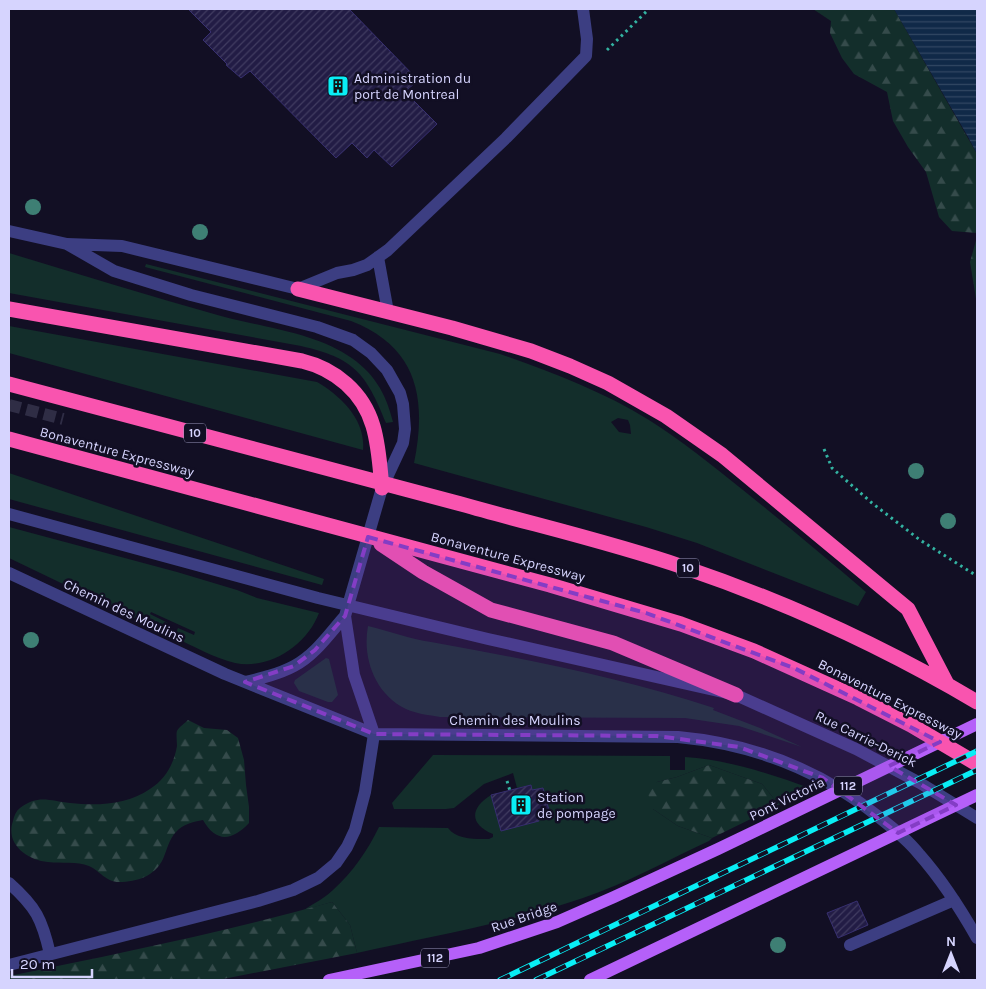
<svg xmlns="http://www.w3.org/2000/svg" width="986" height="989" font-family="Karla,sans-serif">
<defs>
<pattern id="forest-firs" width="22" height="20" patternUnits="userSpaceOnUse" patternTransform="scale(1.25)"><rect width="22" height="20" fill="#132e2b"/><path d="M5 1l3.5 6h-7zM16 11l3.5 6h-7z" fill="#354b4b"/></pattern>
<pattern id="water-rules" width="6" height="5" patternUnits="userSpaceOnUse" patternTransform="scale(1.25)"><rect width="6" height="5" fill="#102948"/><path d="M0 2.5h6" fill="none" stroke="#324763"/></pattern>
<pattern id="building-hatch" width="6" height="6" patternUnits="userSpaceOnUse" patternTransform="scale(1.25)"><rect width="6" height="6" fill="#221c45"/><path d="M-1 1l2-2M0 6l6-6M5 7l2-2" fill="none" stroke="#413c61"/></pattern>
</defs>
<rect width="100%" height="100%" fill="#120f24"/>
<path fill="#132e2b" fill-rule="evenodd" d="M9 253C79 274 150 296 221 316 261 327 311 332 347 355 373 371 386 393 393 422L386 423C366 373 354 358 301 346L9 293Z
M146 264 500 354C551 372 602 391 649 420 682 441 712 465 743 490 784 523 825 557 866 592L858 606 697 543 646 527 414 463C427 399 418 347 351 321L145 267ZM618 418 628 420 630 425 631 434 619 432 611 422Z
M9 326 317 382C341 396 366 420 363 450L9 353Z
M9 473 324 579 322 585 9 499Z
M9 527 177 572 237 590 257 598 319 613C307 645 270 670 235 663 214 658 193 646 174 637L178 628 194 635 195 632 151 612 150 614 168 623 163 632 9 558Z
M368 626C389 631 410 639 431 642 526 659 622 678 714 708L713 710 760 728 802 747 739 726 685 718 440 717C429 715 417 714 406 709 375 694 362 658 368 626Z
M326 658 329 659 338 695 332 702H328L299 691 294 683 295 680Z
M433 755 670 756V770H685V757C729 760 771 774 812 789L779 805 762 784 709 765 677 777 657 782 653 809 678 826 712 838 709 841C668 860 627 883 583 898 510 923 433 936 357 953L350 925 332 902 304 910C314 903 325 898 333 890 352 873 368 850 379 827L448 828C457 840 475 839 489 839L493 837V834C469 824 470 808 491 795L501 831 539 821 538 817 550 814 543 788 532 790 531 785 517 788 513 773 484 784 454 808 446 809H394L392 803Z"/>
<path fill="url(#forest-firs)" d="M813 9H894L977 154V233L952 231 939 217 926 172 908 147 893 121 887 92 854 74 842 58 830 33 831 21Z
M977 237V305L970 262Z
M188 720 204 728 227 730 238 738 244 760 246 785 249 807V823C232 841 216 843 203 820 193 822 183 824 176 832 169 839 167 850 163 859 155 876 137 882 119 882 106 882 100 871 89 866 77 861 62 864 48 862 27 860 5 844 13 821 14 816 16 811 20 808 38 794 50 801 70 803 97 806 127 805 150 789 166 779 174 763 177 746 177 742 176 734 177 731 179 727 185 723 188 720Z
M709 765 762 784 779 805 712 838 678 826 653 809 648 794 657 782 677 777Z
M332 902 350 925 357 953 218 980H9V976C117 954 225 932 332 902Z"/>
<path fill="url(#water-rules)" d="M894 9H977V154L968 137Z"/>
<path fill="url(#building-hatch)" stroke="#372f70" d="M188 9H349L418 80 405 92 437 124 392 167 374 150 367 158 352 143 336 158 250 71 241 78 226 65 227 64 203 40 211 32Z
M531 785 532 790 543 788 550 814 538 817 539 821 501 831 491 795Z
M857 901 868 925 838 938 827 913Z"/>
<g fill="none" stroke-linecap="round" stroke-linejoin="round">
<path stroke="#2f2d45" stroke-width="12" stroke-dasharray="12 6" stroke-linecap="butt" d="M9 405 63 419"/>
<path stroke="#33b3a2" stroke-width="3" stroke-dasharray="2.5 4" stroke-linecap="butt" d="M607 50 649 9
M824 449 832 468 872 503 920 540 977 576
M507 781 510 791"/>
<path stroke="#3c3e82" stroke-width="12" d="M9 231 67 244 122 246 298 289 337 273 353 270 367 265 388 250 506 138 586 56 587 39 583 9
M378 257 388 312
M9 514 318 598 488 639 736 695 856 749 920 783 977 818
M9 573 225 674 374 734 678 737C754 744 821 770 880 818 894 829 908 840 919 854 942 880 960 908 977 938
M245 682C262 678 279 674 294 666 315 655 329 634 345 616
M9 883C36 907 42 919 50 954
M850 945 954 900
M9 965 258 901 293 890 318 878 336 863 347 847 355 830 365 792 374 734 354 675 345 616 382 488 403 443 405 429 403 404 400 393 387 370 371 353 353 340 317 327 191 295 114 271 67 244"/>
<path stroke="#b560f9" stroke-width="12" d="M329 980 479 948 557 922 614 897 718 849 977 724
M590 980 977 795"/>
<path stroke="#f954af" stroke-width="15" d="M298 289 452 328 531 351 570 366 608 383 666 416 722 455 908 609 947 684
M9 309 302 361C335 369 363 392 373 426 379 446 380 468 382 488
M9 384C159 424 310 463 461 504 535 525 610 542 683 567 786 602 884 647 977 702
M9 439 550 585 681 624 754 651 858 698 911 725 977 764
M381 544 423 572 491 610 613 643 736 695"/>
<g stroke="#09eef5" stroke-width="5.5">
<path id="rail" d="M500 980 977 751
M536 980 977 770"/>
</g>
<use href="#rail" stroke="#120f24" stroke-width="4" stroke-dasharray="11" stroke-linecap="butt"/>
</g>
<g fill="#3e7f74">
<circle cx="33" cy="207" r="8"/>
<circle cx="200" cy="232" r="8"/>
<circle cx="916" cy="471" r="8"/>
<circle cx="948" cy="521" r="8"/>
<circle cx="31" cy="640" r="8"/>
<circle cx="778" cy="945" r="8"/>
</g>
<path fill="#843dc5" fill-opacity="0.2" stroke="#843dc5" stroke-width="4" stroke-dasharray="10 6" stroke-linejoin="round" d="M368 537 646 613 794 668 940 742 889 766 956 805 898 833 823 778 739 747 657 736 374 734 245 682 294 666 315 650 345 616Z"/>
<defs>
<g id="building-square" transform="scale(1.125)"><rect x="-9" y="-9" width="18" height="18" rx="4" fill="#09eef5" stroke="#120f24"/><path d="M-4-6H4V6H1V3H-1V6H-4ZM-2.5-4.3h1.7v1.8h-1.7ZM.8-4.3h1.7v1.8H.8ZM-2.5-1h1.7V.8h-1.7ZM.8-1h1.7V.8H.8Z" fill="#111"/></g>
</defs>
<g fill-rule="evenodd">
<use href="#building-square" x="338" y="86"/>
<use href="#building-square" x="521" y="805"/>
</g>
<g text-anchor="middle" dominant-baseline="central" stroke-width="5" stroke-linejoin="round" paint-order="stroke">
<g fill="#120f24" stroke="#9b99bd" stroke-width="1">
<rect x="184" y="423.5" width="22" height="19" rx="4"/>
<rect x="677" y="558.5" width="22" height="19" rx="4"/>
<rect x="834" y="776.5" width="28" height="19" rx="4"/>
<rect x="421" y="948.5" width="28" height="19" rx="4"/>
</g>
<g font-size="12" font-weight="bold" fill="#d6d4fe">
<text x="195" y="433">10</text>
<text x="688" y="568">10</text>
<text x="848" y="786">112</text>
<text x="435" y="958">112</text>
</g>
<g font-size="14" fill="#d6d4fe" stroke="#120f24" text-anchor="start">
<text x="354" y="78">Administration du<tspan x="354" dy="16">port de Montreal</tspan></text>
<text x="537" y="797">Station<tspan x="537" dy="16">de pompage</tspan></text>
</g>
<g font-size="14" fill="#d6d4fe" stroke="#120f24">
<text transform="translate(117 452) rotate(15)">Bonaventure Expressway</text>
<text transform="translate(508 557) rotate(15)">Bonaventure Expressway</text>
<text transform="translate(124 611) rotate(25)">Chemin des Moulins</text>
<text transform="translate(890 699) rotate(27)">Bonaventure Expressway</text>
<text x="515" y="720">Chemin des Moulins</text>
<text transform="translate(866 739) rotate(26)">Rue Carrie-Derick</text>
<text transform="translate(787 799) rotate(-26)">Pont Victoria</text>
<text transform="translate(524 917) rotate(-19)">Rue Bridge</text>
</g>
</g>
<rect width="986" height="989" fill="none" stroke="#d6d4fe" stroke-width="20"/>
<g transform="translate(951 954)" stroke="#120f24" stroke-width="4" paint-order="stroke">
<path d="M0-4L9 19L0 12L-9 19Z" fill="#d6d4fe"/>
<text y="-8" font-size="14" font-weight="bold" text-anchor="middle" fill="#d6d4fe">N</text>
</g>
<path d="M12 969v8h80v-8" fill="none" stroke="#d6d4fe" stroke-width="2.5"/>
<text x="20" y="969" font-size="15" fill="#d6d4fe" stroke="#120f24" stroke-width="4" paint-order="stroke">20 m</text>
</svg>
